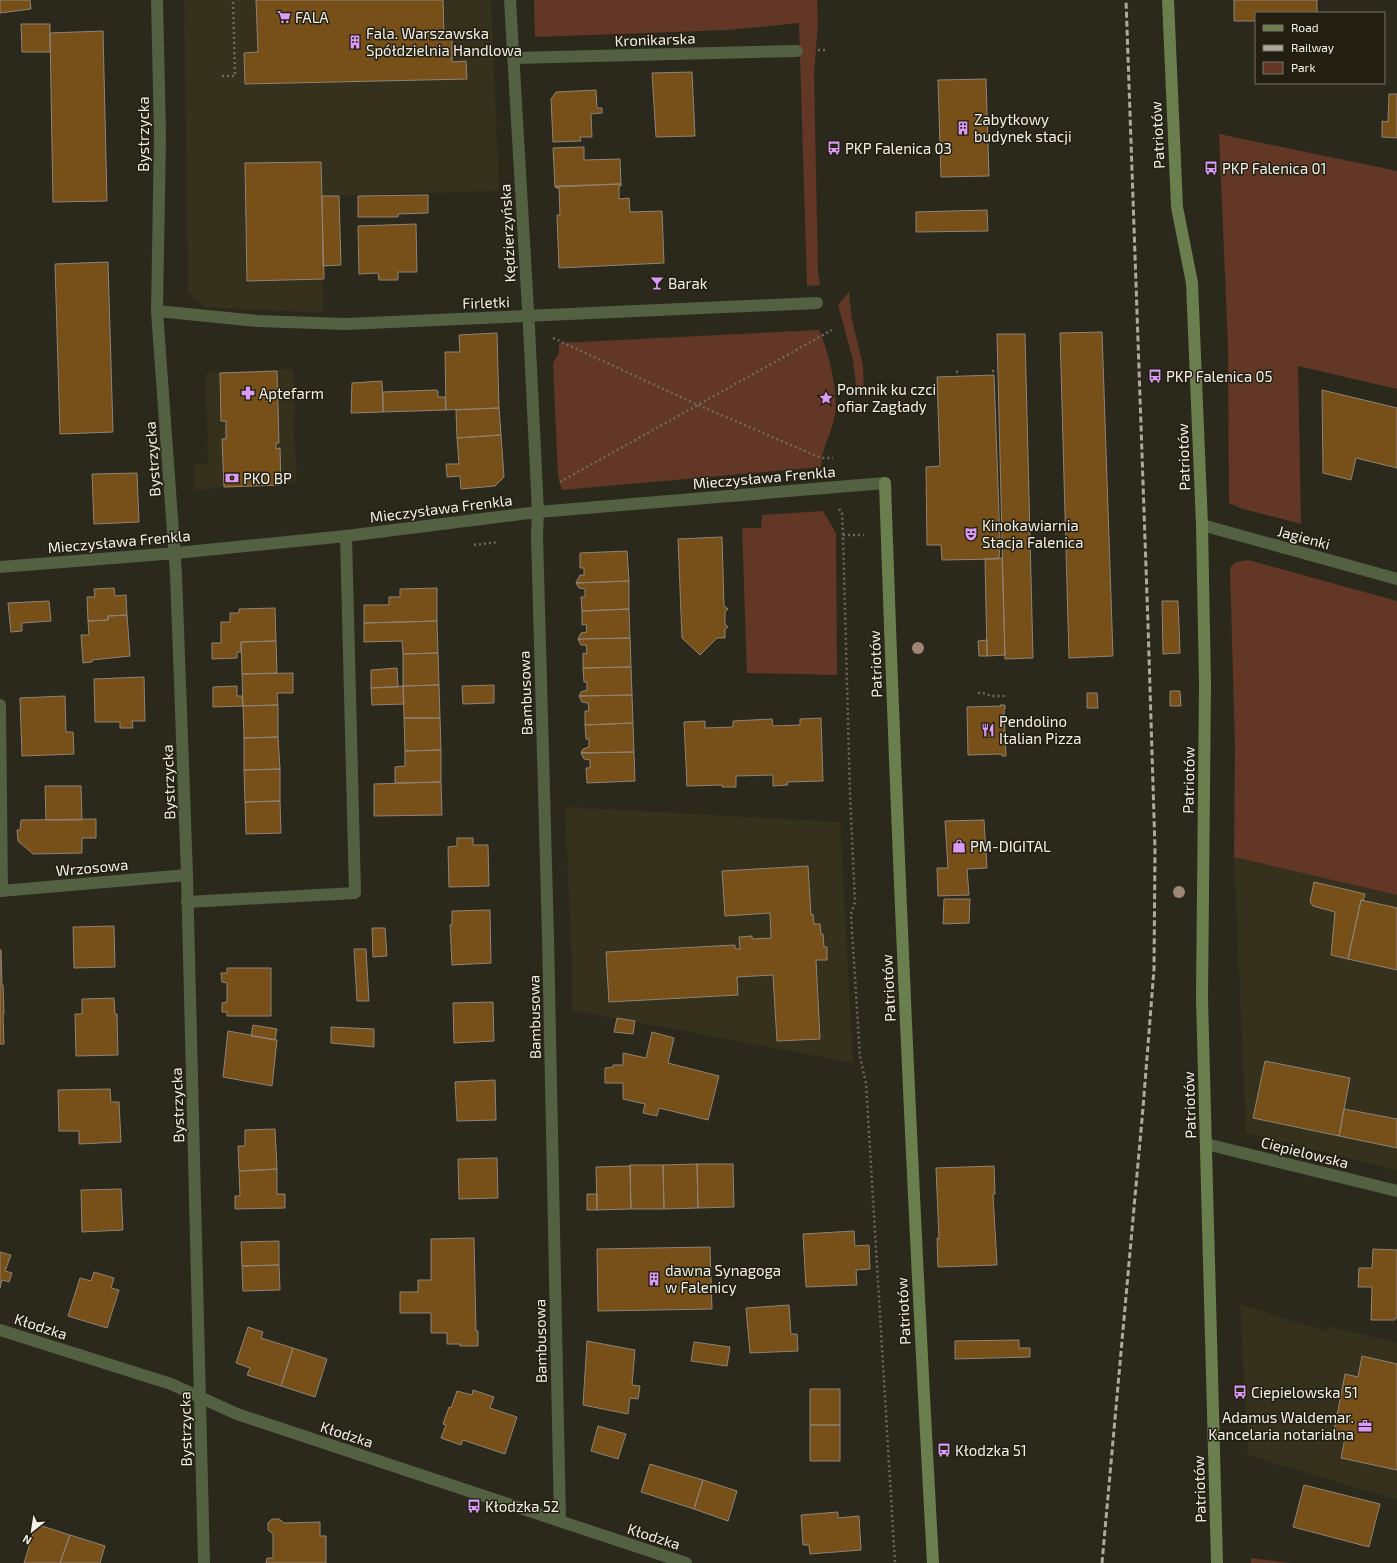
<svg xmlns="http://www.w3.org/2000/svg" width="1397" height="1563" font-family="'Exo 2',sans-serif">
<rect width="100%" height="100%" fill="#2b291b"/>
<path fill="#35311c" d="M184 0H491L499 191 322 196 323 313 204 307 188 292Z
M293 369 295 415 293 416 297 482 281 485 224 487 195 490 194 464H208L206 373Z
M565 807 840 822 853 1063 572 1010V964Z
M1234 857 1397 895V1170L1246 1133Z
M1240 1304 1327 1332 1328 1326 1397 1343V1500L1248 1455Z"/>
<path fill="#633726" d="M534 0H817L818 23 814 74 818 272 820 285 807 286 799 23 728 30 535 37Z
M1219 134 1397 171V389L1298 366 1301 524 1240 508 1229 503 1228 346Z
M849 292 852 320 863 365 864 395H857L853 360 838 305Z
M819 330C829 353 840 396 834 420 830 437 822 447 821 467L562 490 558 476 553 363 559 353V343Z
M823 511 836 533 837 675 747 673 742 528H761L762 515Z
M1248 560 1397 601V895L1234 857 1235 747 1230 568 1236 562Z
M1251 1558 1290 1563H1251Z"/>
<path fill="#774f18" stroke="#8f8376" d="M0 0H30L31 9 0 13Z
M256 0H443L444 32H452V62L466 61 467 79 245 84 244 53 258 52Z
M1234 0H1317V13H1256V21H1234Z
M21 24H50V52H22Z
M103 31 107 201 53 202 50 33Z
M692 72 695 136 656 137 652 73Z
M986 79 989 176 941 177 938 80Z
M596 90 597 108H602V113L591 114 592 137H580L581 141 553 142 551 99 556 92Z
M1389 94H1397V138L1382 137V121L1388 122Z
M584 147V160L620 159 621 184 555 187 553 148Z
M321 162 324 279 247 281 245 163Z
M621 184V186H619V199L629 198 630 212 662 211 664 263 559 268 557 215H560L559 188H556V186Z
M428 195V213L398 214V217H358V196Z
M322 196H339L341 265 323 266Z
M987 210 988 231 916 232V212Z
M416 224 417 272H398V280H379L378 273 359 274 358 226Z
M108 262 113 432 60 434 55 264Z
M1102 332 1113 656 1069 658 1060 333Z
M497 333 499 408 446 410 445 352H460L459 335Z
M997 334H1025L1033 658 1005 659Z
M277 371 279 443H276V449L280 448 281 485 224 487 222 439H226V421H221L220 373Z
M994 375 1000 542 999 559 942 560 941 545H927L926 467 940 466 937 377Z
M382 381 383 412 351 413 352 383Z
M436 390 438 391V397H445L446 410 383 412V392Z
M1322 390 1397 408V468L1356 458 1351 480 1323 473Z
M499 408 501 435 457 438 456 410Z
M501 435 504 477 495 486 461 489 460 476 447 477 446 464H459L457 438Z
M137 473 139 522 94 524 92 474Z
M722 537 724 606 728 609 725 612V624L728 627 725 629V638H717L700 655 682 638 678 539Z
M627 551 629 581 576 583 580 575H584V568H580V553Z
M999 558H1002L1005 655 987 656 985 559Z
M629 581V609L582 611 581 597H585V589L579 588 576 583Z
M114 588 115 596 126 595 127 615 108 616V620L88 621 87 597H95L94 589Z
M437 588V621L364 623V605H389V597H400V589Z
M49 601 51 621 22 623V631L11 632 8 603Z
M1162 601H1178L1180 653 1163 654Z
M275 608 276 641 241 642V652H237V658L212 659V643H221V622H230V613H239V609Z
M629 609 630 638 578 639 581 633 587 632 586 624 582 625V611Z
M127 615 130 656 92 660V662L83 663 81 635H89L88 621 108 620V616Z
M437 621 438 653 403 654 402 641 364 642V623Z
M630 638 631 667 583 668V653L587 654 586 645H581L578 639Z
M987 640V656H979L978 641Z
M276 641 277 673 242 674 241 642Z
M438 653 439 685 403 686V654Z
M631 667 632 695 579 696 581 692 587 690V682H584L583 668Z
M397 668 398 687 371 688V670Z
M293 673V693H277L278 705 243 706 242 674Z
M144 677 145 721H132L133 728H120V722H95L94 679Z
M439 685 440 718H404L403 686Z
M494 685V703L463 704 462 686Z
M237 686V696H242L243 706 213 707V687Z
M403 686 404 704 372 705 371 688Z
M1170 691H1180L1181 706H1170Z
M1087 693H1097L1098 708H1087Z
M632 695 633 723 585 725V711H589L588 703 582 702 579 696Z
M65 696 66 732H73L74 754 22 756 20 698Z
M278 705V737L244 738 243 706Z
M1000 705H1005V709H1004L1006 756H1002V754L968 755 967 707 1001 706Z
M404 718H440L441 750 405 751Z
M821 718 823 781 787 782 788 785 773 786V775L736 776V787H722V785L687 786 684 722 705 721V728L733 727V721L772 719 773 726 800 725V719Z
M633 723 634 752 581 753 583 749 589 747V739H586L585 725Z
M278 737 280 769 244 770V738Z
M441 750V782L395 783V767L405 766V751Z
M634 752 635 781 587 783 586 768H590V760L584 759 581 753Z
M280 769V801L245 802 244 770Z
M441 782 442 815 374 816V784Z
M45 786H81L82 820H46Z
M280 801 281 833 246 834 245 802Z
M96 819V838H82V853L33 854 18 841 17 830H20L21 820Z
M984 820 987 868 967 869 969 895 938 896 937 868H948L945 821Z
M457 838H473V845H488L489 886 449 887 448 847 457 846Z
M808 866 811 915 813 914 814 924H820L821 934H823L824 947H827V960H816L820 1039 777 1041 773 975 737 977 738 995 609 1002 606 952 735 945V949H740L739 937 752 936V939L771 938 770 913 725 916 722 871Z
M1314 882 1365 894 1363 901 1361 900 1348 959 1331 955 1335 912 1313 906 1310 902Z
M944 899H970L969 923 943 924Z
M1361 900 1397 908V970L1348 959Z
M490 910 491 963 452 965 450 925H452V911Z
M114 926 115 967 74 968 73 927Z
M372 928H385L387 956 373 957Z
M354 949H366L369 1001H357Z
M0 950H1L2 985H3L4 1014H3L4 1044H0Z
M227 968H271V1016H227V1012H222V1003L227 1002V983L222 982 221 973H227Z
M114 998 115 1014H117L118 1055 76 1056 75 1014H82V999Z
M493 1002 494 1041 454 1043 453 1003Z
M617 1018 635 1021 633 1034 614 1032Z
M253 1025 277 1029 275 1040 251 1036Z
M331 1027 374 1029V1047L331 1043Z
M228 1031 277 1040 272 1086 223 1077Z
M652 1032 674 1038 668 1063 719 1076 708 1120 659 1108 657 1116 643 1113 645 1104 623 1099V1083H605V1068L613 1067V1065H623V1053L646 1058Z
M1265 1061 1350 1078 1339 1136 1253 1118Z
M495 1080 496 1120 457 1121 455 1082Z
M110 1089 111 1102H119L121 1142 79 1144V1131H59L58 1090Z
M1344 1109 1397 1119V1148L1339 1136Z
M275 1129 277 1169 239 1171 238 1146H245V1130Z
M497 1158 498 1198 459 1199 458 1159Z
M697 1164 698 1208 664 1209 663 1165Z
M697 1164H733L734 1207 698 1208Z
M630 1165H663L664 1209H631Z
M630 1166 631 1209 597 1210 596 1167Z
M994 1166 995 1194H993L997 1265 938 1267 937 1238 939 1239 936 1168Z
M277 1169V1194H285V1208L235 1209V1196H240L239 1171Z
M121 1189 123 1230 82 1232 81 1190Z
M587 1194H597V1210H587Z
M854 1231 855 1246 869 1245 870 1269 856 1270 857 1285 806 1287 803 1234Z
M474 1238 476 1331H478V1346H460V1344H447V1333H431V1313H400V1292H418V1280H431V1239Z
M279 1241V1265L242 1266 241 1242Z
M710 1247 712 1309 598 1311 597 1249Z
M1373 1249 1397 1250V1318H1395V1320H1371L1372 1287H1358L1359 1268H1372Z
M0 1252 11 1255 5 1271 12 1273 9 1282 2 1280 0 1288Z
M279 1265 280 1290 243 1291 242 1266Z
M94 1272 114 1278 111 1288 119 1290 107 1328 68 1316 80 1278 91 1281Z
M789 1305 791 1334H797L798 1351 750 1353 746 1308Z
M248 1327 263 1332 261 1338 293 1348 281 1386 247 1375 250 1368 236 1363Z
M1019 1340V1348H1030V1357L955 1359V1341Z
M587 1341 635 1350 632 1385 640 1386 638 1399 630 1398 628 1414 583 1405Z
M694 1342 730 1347 727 1366 691 1361Z
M293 1348 327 1359 315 1397 281 1386Z
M1362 1356 1397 1364V1470L1341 1458 1345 1438 1333 1436 1345 1374 1358 1377Z
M810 1389H840V1425H810Z
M473 1390 494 1397 490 1408 517 1417 505 1454 463 1440 461 1445 441 1438 446 1425 443 1424 449 1407 451 1408 457 1391 472 1395Z
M810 1425H840V1461H810Z
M598 1426 626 1434 618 1459 591 1451Z
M650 1464 703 1480 694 1509 641 1492Z
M703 1480 737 1491 728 1521 694 1509Z
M1304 1485 1380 1504 1369 1547 1293 1527Z
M838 1512V1518L859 1516 861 1550 810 1554 809 1545H803L801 1515Z
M272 1519H279L284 1523 320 1522V1536H326V1563H266L267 1558H273V1534L268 1530V1523Z
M36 1524 70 1535 60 1563H24Z
M70 1535 105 1546 100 1563H60Z"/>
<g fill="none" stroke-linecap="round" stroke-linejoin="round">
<path stroke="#6b6a5d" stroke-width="2.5" stroke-dasharray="2 3" stroke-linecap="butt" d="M818 50H827
M222 76H235L233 0
M553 338 698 405 821 458H833
M992 371H997
M956 372 960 371
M560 482 832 330
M839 509 842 512 843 535 850 794 855 902 851 914 860 1057 866 1083 895 1563
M843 535H864
M474 545 499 542
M978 693H983L992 696H1006"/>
<path stroke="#536042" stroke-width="12" d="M0 705 2 891
M187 902 355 893 346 536"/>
<path stroke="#536042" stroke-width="12" d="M157 0 160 135 157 311 176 574 187 875 204 1563
M510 0 529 327 538 512 537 535 548 937 560 1521
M514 58 797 51
M157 311 257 321 346 324 817 303
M1202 525 1397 579
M0 567 176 553 346 536 538 512 885 483
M0 891 187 875
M1206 1144 1397 1191
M0 1330 171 1384 237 1414 686 1563"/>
<path stroke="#6a7e4e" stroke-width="12" d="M1168 0 1177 207 1192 283 1202 525 1205 684 1202 999 1217 1563
M885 483C897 843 913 1203 933 1563"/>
<path stroke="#abaa9f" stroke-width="3" stroke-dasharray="6 3" stroke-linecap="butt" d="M1102 1563 1143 1108 1154 969 1155 849 1148 624 1126 0"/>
</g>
<g fill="#9e8575">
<circle cx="918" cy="648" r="6"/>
<circle cx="1179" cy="892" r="6"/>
</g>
<defs>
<g id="supermarket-bare" transform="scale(1.08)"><path d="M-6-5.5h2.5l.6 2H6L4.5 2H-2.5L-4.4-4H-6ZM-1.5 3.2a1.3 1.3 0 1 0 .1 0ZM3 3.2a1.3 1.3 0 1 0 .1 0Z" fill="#da9af6" stroke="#221f12" stroke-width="2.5" paint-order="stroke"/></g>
<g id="building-bare" transform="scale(1.08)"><path d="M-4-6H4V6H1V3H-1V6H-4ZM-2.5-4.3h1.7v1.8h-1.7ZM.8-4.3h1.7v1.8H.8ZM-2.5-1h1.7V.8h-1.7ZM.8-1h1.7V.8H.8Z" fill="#da9af6" stroke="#221f12" stroke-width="2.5" paint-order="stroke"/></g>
<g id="bus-bare" transform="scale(1.08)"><path d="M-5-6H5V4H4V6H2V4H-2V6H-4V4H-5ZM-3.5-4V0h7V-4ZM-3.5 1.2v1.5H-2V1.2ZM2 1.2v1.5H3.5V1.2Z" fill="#da9af6" stroke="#221f12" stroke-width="2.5" paint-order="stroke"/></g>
<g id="bar-bare" transform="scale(1.08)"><path d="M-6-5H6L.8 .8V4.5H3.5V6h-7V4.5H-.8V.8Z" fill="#da9af6" stroke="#221f12" stroke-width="2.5" paint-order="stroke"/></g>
<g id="pharmacy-bare" transform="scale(1.08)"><path d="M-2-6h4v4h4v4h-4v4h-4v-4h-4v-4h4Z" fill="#da9af6" stroke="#221f12" stroke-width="2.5" paint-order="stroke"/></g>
<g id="sight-bare" transform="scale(1.08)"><path d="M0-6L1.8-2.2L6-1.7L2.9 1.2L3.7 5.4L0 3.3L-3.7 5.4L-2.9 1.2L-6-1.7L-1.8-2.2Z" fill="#da9af6" stroke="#221f12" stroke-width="2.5" paint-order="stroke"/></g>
<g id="bank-bare" transform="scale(1.08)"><path d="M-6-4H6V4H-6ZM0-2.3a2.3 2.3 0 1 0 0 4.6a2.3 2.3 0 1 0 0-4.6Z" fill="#da9af6" stroke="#221f12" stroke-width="2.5" paint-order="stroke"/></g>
<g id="theatre-bare" transform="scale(1.08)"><path d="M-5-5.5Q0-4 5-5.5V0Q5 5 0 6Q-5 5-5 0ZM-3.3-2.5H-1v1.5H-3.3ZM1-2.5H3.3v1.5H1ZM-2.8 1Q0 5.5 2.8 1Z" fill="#da9af6" stroke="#221f12" stroke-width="2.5" paint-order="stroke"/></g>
<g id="restaurant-bare" transform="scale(1.08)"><path d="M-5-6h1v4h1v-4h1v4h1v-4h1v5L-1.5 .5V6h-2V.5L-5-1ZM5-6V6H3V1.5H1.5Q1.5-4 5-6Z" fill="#da9af6" stroke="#221f12" stroke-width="2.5" paint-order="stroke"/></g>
<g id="shop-bare" transform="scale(1.08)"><path d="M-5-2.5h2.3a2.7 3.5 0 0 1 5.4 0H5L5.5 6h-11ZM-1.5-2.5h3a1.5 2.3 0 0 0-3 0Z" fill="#da9af6" stroke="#221f12" stroke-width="2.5" paint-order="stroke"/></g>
<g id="office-bare" transform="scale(1.08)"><path d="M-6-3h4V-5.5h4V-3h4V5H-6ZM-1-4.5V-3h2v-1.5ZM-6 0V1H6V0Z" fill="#da9af6" stroke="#221f12" stroke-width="2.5" paint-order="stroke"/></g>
</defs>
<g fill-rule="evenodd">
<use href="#supermarket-bare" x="284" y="17"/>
<use href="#building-bare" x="355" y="42"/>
<use href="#building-bare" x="963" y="128"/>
<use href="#bus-bare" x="834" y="148"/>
<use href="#bus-bare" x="1211" y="168"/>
<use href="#bar-bare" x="657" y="283"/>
<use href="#bus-bare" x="1155" y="376"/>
<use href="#pharmacy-bare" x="248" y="393"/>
<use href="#sight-bare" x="826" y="398"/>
<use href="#bank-bare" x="232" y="478"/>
<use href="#theatre-bare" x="971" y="534"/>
<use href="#restaurant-bare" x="988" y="730"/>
<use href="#shop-bare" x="959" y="846"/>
<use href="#building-bare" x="654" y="1279"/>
<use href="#bus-bare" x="1240" y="1392"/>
<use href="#office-bare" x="1365" y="1426"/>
<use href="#bus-bare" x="944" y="1450"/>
<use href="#bus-bare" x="474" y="1506"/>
</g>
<g text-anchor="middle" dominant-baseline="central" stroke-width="3" stroke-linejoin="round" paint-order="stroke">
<g font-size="15" fill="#f3f2e9" stroke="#221f12" text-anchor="start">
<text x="295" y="17">FALA</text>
<text x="366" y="33">Fala. Warszawska<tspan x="366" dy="17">Spółdzielnia Handlowa</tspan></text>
<text x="974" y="119">Zabytkowy<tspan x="974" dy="17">budynek stacji</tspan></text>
<text x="845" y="148">PKP Falenica 03</text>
<text x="1222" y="168">PKP Falenica 01</text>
<text x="668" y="283">Barak</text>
<text x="1166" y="376">PKP Falenica 05</text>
<text x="837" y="389">Pomnik ku czci<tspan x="837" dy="17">ofiar Zagłady</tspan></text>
<text x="259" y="393">Aptefarm</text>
<text x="243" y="478">PKO BP</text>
<text x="982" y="525">Kinokawiarnia<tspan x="982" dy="17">Stacja Falenica</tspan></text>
<text x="999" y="721">Pendolino<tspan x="999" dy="17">Italian Pizza</tspan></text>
<text x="970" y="846">PM-DIGITAL</text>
<text x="665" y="1270">dawna Synagoga<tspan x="665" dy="17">w Falenicy</tspan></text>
<text x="1251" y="1392">Ciepielowska 51</text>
<text x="1354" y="1417" text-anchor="end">Adamus Waldemar.<tspan x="1354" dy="17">Kancelaria notarialna</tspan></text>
<text x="955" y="1450">Kłodzka 51</text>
<text x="485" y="1506">Kłodzka 52</text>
</g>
<g font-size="15" fill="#f3f2e9" stroke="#221f12">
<text transform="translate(655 39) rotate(-2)">Kronikarska</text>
<text transform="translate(143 134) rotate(-90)">Bystrzycka</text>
<text transform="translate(1157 135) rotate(-93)">Patriotów</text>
<text transform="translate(507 233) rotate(-93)">Kędzierzyńska</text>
<text transform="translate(486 302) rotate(-2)">Firletki</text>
<text transform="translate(1183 457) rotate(-92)">Patriotów</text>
<text transform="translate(152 459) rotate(-94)">Bystrzycka</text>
<text transform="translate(764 477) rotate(-5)">Mieczysława Frenkla</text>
<text transform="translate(441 508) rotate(-7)">Mieczysława Frenkla</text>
<text transform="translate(1304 537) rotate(15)">Jagienki</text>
<text transform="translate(119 541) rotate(-5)">Mieczysława Frenkla</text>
<text transform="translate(875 664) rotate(-92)">Patriotów</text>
<text transform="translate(525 693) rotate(-92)">Bambusowa</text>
<text transform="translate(1188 780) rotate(-89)">Patriotów</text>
<text transform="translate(168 782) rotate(-92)">Bystrzycka</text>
<text transform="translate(92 867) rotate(-5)">Wrzosowa</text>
<text transform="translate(888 988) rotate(-93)">Patriotów</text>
<text transform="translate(534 1017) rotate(-91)">Bambusowa</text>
<text transform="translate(177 1105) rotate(-92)">Bystrzycka</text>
<text transform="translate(1189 1105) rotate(-92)">Patriotów</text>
<text transform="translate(1305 1152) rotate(14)">Ciepielowska</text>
<text transform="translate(903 1311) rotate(-93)">Patriotów</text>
<text transform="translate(41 1326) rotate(18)">Kłodzka</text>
<text transform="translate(540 1341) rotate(-91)">Bambusowa</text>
<text transform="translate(185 1429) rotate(-91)">Bystrzycka</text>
<text transform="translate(347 1434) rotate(18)">Kłodzka</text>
<text transform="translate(1199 1489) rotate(-92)">Patriotów</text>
<text transform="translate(654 1536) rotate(18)">Kłodzka</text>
</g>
</g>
<rect x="1255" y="12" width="130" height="72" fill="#221f12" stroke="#767368"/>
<rect x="1263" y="25" width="20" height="6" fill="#6a7e4e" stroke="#767368"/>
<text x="1291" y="32" font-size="12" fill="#f3f2e9">Road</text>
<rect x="1263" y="45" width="20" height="6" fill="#abaa9f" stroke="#767368"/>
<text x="1291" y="52" font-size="12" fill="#f3f2e9">Railway</text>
<rect x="1263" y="62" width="20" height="12" fill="#633726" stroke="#767368"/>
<text x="1291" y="72" font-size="12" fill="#f3f2e9">Park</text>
<g transform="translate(32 1531) rotate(210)" stroke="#221f12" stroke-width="3" paint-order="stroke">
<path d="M0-3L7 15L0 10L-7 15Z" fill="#f3f2e9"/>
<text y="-6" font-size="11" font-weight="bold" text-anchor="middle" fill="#f3f2e9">N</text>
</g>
</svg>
